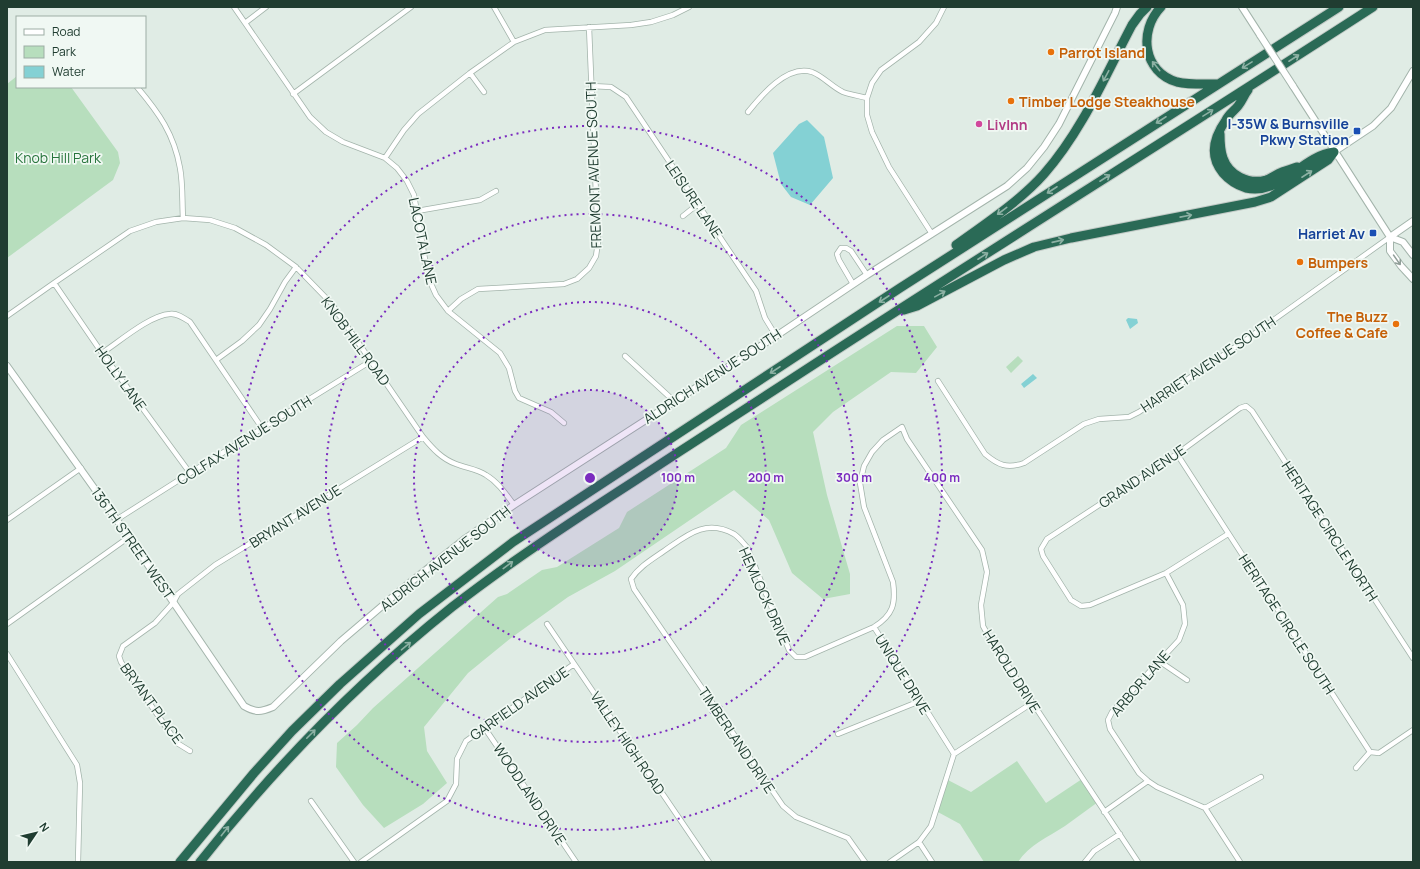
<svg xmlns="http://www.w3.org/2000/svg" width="1420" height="869" font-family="Manrope,sans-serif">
<rect width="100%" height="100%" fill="#e0ece5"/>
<path fill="#b7debd" d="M17 76V87H71L118 152 120 163 113 180 7 258V84Z
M897 326H924L937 347 916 373 891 372 833 412 813 432 827 495 850 574V594L823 599 792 573 769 520 734 490 615 571 568 597 511 638 468 673 424 727 427 751 447 783 423 804 384 828 363 805 336 767 337 743 357 725 373 708 498 597 507 594 542 570 557 567 619 528 627 512 726 448 741 425Z
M1018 356 1023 361 1011 373 1006 367Z
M1017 761 1046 803 1082 779 1098 802C1087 810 1076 818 1065 826 1048 837 1029 845 1018 862H984L960 824 936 811 946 779 971 792Z"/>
<path fill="#84d1d4" d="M807 120 824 137 833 178 810 205 791 197 781 184 773 153 799 124Z
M1128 318 1137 319 1138 323 1130 329 1126 320Z
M1033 374 1037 378 1024 388 1021 384Z"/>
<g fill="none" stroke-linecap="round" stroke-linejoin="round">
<g stroke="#a3b4ab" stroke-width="6">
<path id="minor" d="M234 7 310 117 326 132 343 142 385 158 397 168 407 181 414 195 428 277 436 295 448 311 500 353 509 368 515 391 519 398 551 412 564 423
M494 7 514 42
M245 23 266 7
M470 73 484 92
M591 86 611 87 626 97 756 291 765 318 776 336
M137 87C159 113 174 134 180 168 183 184 182 202 183 218
M293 94 411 7
M748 112C761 96 787 64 812 72 823 76 832 87 843 92 851 95 860 96 867 98
M385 158 404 130 418 114 470 73 514 42 545 30 631 25 651 22 673 15 689 7
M417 211 480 200 496 191
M683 216 698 204
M932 234 889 167 872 132 867 115V98L872 83 881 70 919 42 936 23 944 7
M54 283 102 353 190 473
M853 284 839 260 837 254 841 248H846L851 251 867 275
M448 311 461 299 478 289 564 284 577 279 589 268 596 256 598 242 589 27
M7 316 54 283 130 231 156 222 183 218 210 220 235 228 266 245 296 267 331 303 423 437C433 449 442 459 456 464 466 468 477 469 486 475 498 482 506 494 514 505
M102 353C119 342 150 315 170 314 177 313 184 318 190 322L262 428
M625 356 674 401
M216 360 242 341 259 325 270 309 285 282 296 267
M938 381 985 454C998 465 1007 469 1024 463L1084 424 1099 419 1129 417 1139 412 1247 339 1390 237
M1177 454 1370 752 1379 753 1413 730
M7 520 81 468
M116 520 190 473 371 361
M1228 534 1166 573 1090 605 1081 606 1071 600 1043 556 1041 549 1047 539 1177 454 1240 408 1246 406 1252 411 1413 658
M1166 573 1183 605 1185 624 1179 640 1112 712 1108 720 1110 729 1139 773 1148 781 1157 787 1205 808 1240 862
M7 624 129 537
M547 624 709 862
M7 654 77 765 80 783 78 862
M1159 661 1187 680
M484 727 576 862
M838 734 920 701
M190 751 177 743 121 662 119 656 123 646 155 623 173 603 178 594 215 565 423 437
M954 754 874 627C893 615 896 604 893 582L864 507 860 483 864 466 872 452 883 440 902 427 907 439 982 550 987 572 981 605 983 626 989 637 1138 862
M1356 768 1370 752
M311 801 354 862
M1205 808 1261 777
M1104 812 1148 781
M919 842 932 862
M361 862 447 801 456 784 457 759 466 741 574 664
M865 862 848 838 796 817 783 806 634 589 631 579C639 567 651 560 664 551 686 536 705 518 734 534 739 537 743 543 747 547L789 650 796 657H805L874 627
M890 862 919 842 931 826 954 754 1032 703
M1085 862 1094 851 1120 834"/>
</g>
<g stroke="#a3b4ab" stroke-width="8">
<path id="tertiary" d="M1242 7 1260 35
M1293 86 1390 237V251L1401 266 1413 279
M1334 152 1373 126 1391 108 1413 71
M1390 237 1403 242 1413 255
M1390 237 1413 221
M7 366 129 537 244 706C256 713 261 712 273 707L341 641 402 589 466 538 514 505 776 336 867 275 1007 186 1027 168 1044 147 1059 124 1115 13 1117 7"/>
</g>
<g stroke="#c1c9c5" stroke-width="11">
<path id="motorway" d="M1161 7C1138 31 1143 72 1177 82 1190 85 1205 84 1218 84
M1248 90C1244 95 1242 101 1238 106 1234 111 1229 114 1226 120 1214 137 1208 155 1223 173 1229 180 1237 185 1246 188 1281 196 1301 156 1334 152
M1220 134C1220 142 1220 150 1223 158 1229 175 1248 185 1266 180 1272 178 1276 174 1282 172 1287 170 1292 169 1297 167
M956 245C985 224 1020 201 1044 174 1082 131 1105 76 1132 25L1140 14 1147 7
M904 310 917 306 1004 260 1034 247 1071 238 1255 202 1271 197 1328 160 1334 152
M180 862 254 773 292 731 340 684 419 614 513 542 900 288 1339 7
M200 862C275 767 358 682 452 607 510 562 571 522 633 482 686 447 739 413 793 378 985 253 1180 132 1373 7"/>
</g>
<use href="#minor" stroke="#fff" stroke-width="4.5"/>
<use href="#tertiary" stroke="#fff" stroke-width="6"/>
<use href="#motorway" stroke="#2a6a56" stroke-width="9"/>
<g stroke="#a3b4ab" stroke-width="8" stroke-linecap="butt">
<path id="tertiary-bridge" d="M1260 35 1293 86"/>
</g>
<use href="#tertiary-bridge" stroke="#fff" stroke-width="6"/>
</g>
<defs><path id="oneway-shaft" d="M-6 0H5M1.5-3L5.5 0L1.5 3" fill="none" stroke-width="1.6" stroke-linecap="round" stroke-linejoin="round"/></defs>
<g stroke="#8db1a4">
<use href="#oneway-shaft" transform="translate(1294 58) rotate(-33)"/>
<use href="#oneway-shaft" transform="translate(1247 65) rotate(148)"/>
<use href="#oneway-shaft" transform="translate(1156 66) rotate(-129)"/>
<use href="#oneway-shaft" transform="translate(1106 76) rotate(118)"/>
<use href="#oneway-shaft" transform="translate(1208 113) rotate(-32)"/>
<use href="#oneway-shaft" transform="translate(1161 120) rotate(147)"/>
<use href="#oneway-shaft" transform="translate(1307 174) rotate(-33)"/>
<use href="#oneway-shaft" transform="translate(1105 178) rotate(-33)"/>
<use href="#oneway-shaft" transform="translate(1052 190) rotate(147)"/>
<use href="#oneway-shaft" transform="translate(1002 211) rotate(143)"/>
<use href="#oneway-shaft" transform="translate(1186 216) rotate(-11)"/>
<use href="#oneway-shaft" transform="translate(1058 241) rotate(-13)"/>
<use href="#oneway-shaft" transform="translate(983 256) rotate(-33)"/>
<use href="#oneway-shaft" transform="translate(940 294) rotate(-29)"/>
<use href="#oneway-shaft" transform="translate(884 299) rotate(147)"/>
<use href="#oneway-shaft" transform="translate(775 370) rotate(147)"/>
<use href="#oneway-shaft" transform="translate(508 565) rotate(-37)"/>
<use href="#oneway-shaft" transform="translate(406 646) rotate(-40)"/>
<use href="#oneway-shaft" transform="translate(311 734) rotate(-45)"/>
<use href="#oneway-shaft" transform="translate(225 831) rotate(-51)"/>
</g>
<use stroke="#909e98" href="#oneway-shaft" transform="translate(1397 260) rotate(55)"/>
<circle cx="590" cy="478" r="88" fill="#7b2cbf" fill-opacity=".12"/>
<g fill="none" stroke="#7b2cbf" stroke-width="2" stroke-dasharray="2 4">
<circle cx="590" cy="478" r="88"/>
<circle cx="590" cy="478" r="176"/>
<circle cx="590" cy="478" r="264"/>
<circle cx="590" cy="478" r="352"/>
</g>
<g fill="#e8710a" stroke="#f0f8f3" stroke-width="1.5">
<circle cx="1051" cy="52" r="4"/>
<circle cx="1011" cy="101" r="4"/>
<circle cx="1300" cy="262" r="4"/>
<circle cx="1396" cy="324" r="4"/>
</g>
<circle fill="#d1479c" stroke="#f0f8f3" stroke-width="1.5" cx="979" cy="124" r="4"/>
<g fill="#1a4fb4" stroke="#f0f8f3" stroke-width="1.5">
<rect x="1353" y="127" width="8" height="8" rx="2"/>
<rect x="1369" y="229" width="8" height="8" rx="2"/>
</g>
<g text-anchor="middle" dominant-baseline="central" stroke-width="3.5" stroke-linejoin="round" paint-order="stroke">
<g font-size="14" font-weight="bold" fill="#c56008" stroke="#f0f8f3" text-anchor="start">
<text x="1059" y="52">Parrot Island</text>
<text x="1019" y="101">Timber Lodge Steakhouse</text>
<text x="1308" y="262">Bumpers</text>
<text x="1388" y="316" text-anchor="end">The Buzz<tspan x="1388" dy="16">Coffee &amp; Cafe</tspan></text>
</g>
<g font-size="14" font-weight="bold" fill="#164399" stroke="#f0f8f3" text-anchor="end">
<text x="1349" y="123">I-35W &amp; Burnsville<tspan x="1349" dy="16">Pkwy Station</tspan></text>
<text x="1365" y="233">Harriet Av</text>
</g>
<g font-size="14" font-weight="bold" fill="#b23c85" stroke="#f0f8f3" text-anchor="start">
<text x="987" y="124">LivInn</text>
</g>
<g font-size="14" fill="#28753d" stroke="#f0f8f3">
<text x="58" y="157">Knob Hill Park</text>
</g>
<g font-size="14" fill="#203d31" stroke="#f0f8f3">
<text transform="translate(593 165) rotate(-92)">FREMONT AVENUE SOUTH</text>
<text transform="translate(694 199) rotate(56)">LEISURE LANE</text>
<text transform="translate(423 241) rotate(78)">LACOTA LANE</text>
<text transform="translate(356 341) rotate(54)">KNOB HILL ROAD</text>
<text transform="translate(1208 364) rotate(-34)">HARRIET AVENUE SOUTH</text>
<text transform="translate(712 376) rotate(-33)">ALDRICH AVENUE SOUTH</text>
<text transform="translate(121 378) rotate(54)">HOLLY LANE</text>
<text transform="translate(244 440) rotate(-32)">COLFAX AVENUE SOUTH</text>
<text transform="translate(1142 476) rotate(-34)">GRAND AVENUE</text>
<text transform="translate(295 516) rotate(-32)">BRYANT AVENUE</text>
<text transform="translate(1330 531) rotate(57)">HERITAGE CIRCLE NORTH</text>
<text transform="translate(133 543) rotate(55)">136TH STREET WEST</text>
<text transform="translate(445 558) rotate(-38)">ALDRICH AVENUE SOUTH</text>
<text transform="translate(765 596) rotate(66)">HEMLOCK DRIVE</text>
<text transform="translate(1287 624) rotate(57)">HERITAGE CIRCLE SOUTH</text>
<text transform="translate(1012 671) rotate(58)">HAROLD DRIVE</text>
<text transform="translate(903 674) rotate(58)">UNIQUE DRIVE</text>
<text transform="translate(1140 683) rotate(-49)">ARBOR LANE</text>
<text transform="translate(152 703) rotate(54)">BRYANT PLACE</text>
<text transform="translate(519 703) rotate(-35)">GARFIELD AVENUE</text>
<text transform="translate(737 740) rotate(56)">TIMBERLAND DRIVE</text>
<text transform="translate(628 743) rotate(56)">VALLEY HIGH ROAD</text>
<text transform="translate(530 794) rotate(56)">WOODLAND DRIVE</text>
</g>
</g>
<circle cx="590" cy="478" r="6" fill="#7b2cbf" stroke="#f0f8f3" stroke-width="2"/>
<g font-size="12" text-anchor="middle" font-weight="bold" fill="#7b2cbf" stroke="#f0f8f3" stroke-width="3.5" stroke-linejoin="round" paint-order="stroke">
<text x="678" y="482">100 m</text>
<text x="766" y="482">200 m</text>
<text x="854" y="482">300 m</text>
<text x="942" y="482">400 m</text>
</g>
<rect width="1420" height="869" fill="none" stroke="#203d31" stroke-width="16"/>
<rect x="16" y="16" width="130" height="72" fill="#f0f8f3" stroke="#9dada5"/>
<rect x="24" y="29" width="20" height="6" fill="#ffffff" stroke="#9dada5"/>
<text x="52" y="36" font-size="12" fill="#203d31">Road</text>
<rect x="24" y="46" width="20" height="12" fill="#b7debd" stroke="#9dada5"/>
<text x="52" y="56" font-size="12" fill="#203d31">Park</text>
<rect x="24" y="66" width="20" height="12" fill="#84d1d4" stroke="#9dada5"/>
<text x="52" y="76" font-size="12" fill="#203d31">Water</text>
<g transform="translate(36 833) rotate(55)" stroke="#f0f8f3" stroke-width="3" paint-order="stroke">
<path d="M0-3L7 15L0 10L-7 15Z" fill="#203d31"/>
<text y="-6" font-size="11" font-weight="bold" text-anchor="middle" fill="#203d31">N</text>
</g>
</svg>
